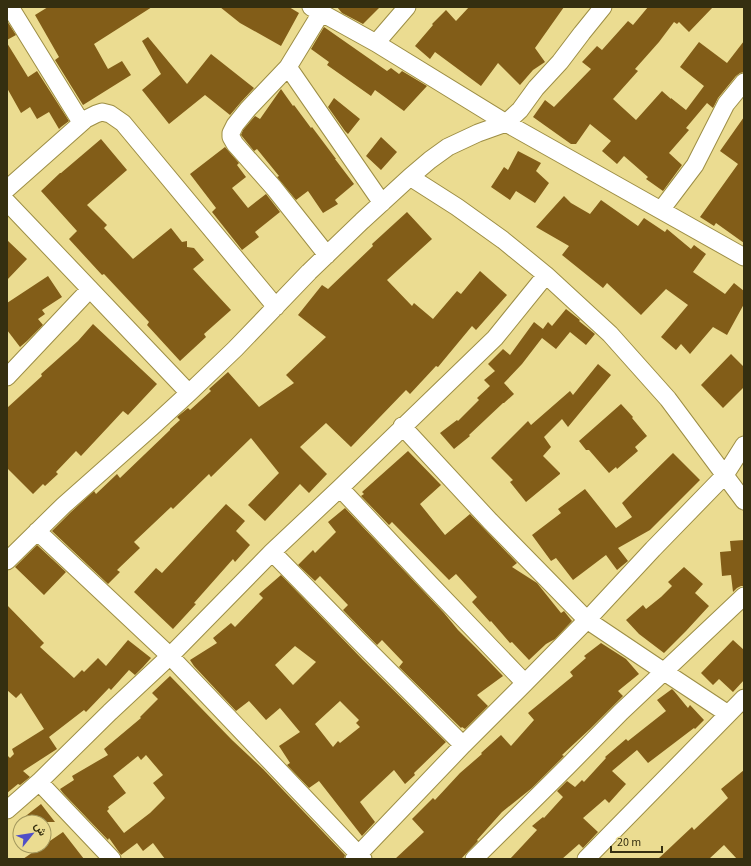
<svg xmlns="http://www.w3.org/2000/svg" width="751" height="866" font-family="'Source Sans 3',Vazirmatn,sans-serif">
<rect width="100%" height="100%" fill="#ebdc91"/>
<path fill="#825d18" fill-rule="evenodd" d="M48 7H152L94 44 108 69 122 61 131 75 83 105 55 60 59 57 35 15Z
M220 7H289L299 13 281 46 240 23Z
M337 7H380L363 24 342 13Z
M469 7H564L535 48 545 62 533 70 520 85 498 63 481 86 435 52 430 59 415 46 433 25 432 24 446 10 456 21Z
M648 7H713L689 32 679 22 677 24 674 22 659 42 635 69 638 71 613 99 636 120 662 91 671 99V98L686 110 704 86 680 67 699 42 727 63 744 41V72L740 73 736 76 718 98 713 108 707 103 686 128 689 130 669 153 682 165 663 191 646 179 648 177 624 156 617 164 602 151 611 141 590 124 576 144H571L533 117 545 100 554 107 591 69 582 62 597 46 602 50 628 21 633 25Z
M7 21 16 35 7 40Z
M324 27 387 71 391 68 399 74 402 71 427 86 404 111 375 90 371 96 327 65 329 62 311 49Z
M148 37 187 84 211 54 254 88 241 102 230 115 205 95 169 124 142 90 161 74 142 41Z
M7 43 28 77 37 71 69 121 61 127 59 129 49 112 37 119 30 107 21 113 7 88Z
M281 89 293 106 294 105 311 128 312 127 336 159H335L354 184 335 200 338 204 323 213 308 191 296 200 277 177 279 176 257 149 254 151 241 135 243 130 255 116 260 119Z
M334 98 360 119 348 134 345 131 328 107Z
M744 117V243L716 223 714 226 700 217 738 164 720 151Z
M381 137 397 152 381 170 366 156Z
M101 139 127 170 87 205 107 225 104 228 133 259 171 228 182 242 187 241V247L194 248 204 260 193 269 231 310 204 334 206 337 180 361 147 325 149 322 104 274 102 275 69 239 77 231 41 191 60 173H61Z
M225 147 239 163 237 165 246 177 232 188 248 208 266 194 280 212 255 232 259 237 242 250 212 212 216 208 190 174Z
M518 151 541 163 536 171 549 183 535 203 516 191 510 200 491 187 504 167 508 170Z
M564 196 571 203 590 214 601 200 638 226 644 218 665 232 667 229 691 249 694 245 706 254 693 272 725 294 734 283 744 291V304L727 335 713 327 690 354 681 344 676 350 661 337 688 305 666 289 641 315 607 283 603 288 562 255 569 246 536 227Z
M407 212 432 239 387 280 412 306 414 303 433 319 457 291 461 294 480 271 507 295 476 330 472 326 438 367 436 366 410 394 406 390 351 447 326 423 300 447 327 474 309 493 300 484 265 521 248 505 279 473 251 438 211 477 209 474 173 509 171 507 134 542 140 548 117 570 120 572 108 584 52 531 71 512 94 491 96 494 117 474 120 478 170 430V429L180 420 177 417 188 408 190 410 211 391 209 389 228 372 259 407 294 383 286 375 326 337 298 315 322 285 328 289 373 246 372 244Z
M7 240 27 259 7 280Z
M48 276 62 297 42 310 45 314 38 319 43 325 27 341 20 347 7 330V303Z
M566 309 580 320 579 321 595 334 586 345 570 332 556 349 542 338 522 364 504 383 514 394 504 403H503L469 435 470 436 454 449 440 433 457 420 458 421 479 400 477 398 490 386 484 380 495 371 488 364 503 349 510 355 534 322 543 329 548 322 552 326Z
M93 324 157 384 128 415 123 411 81 456 76 451 56 472 58 474 45 486 43 484 33 494 7 468V408L42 376 41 374 78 341Z
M731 354 744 367V387L723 408 701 385Z
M598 364 611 375 568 427 562 419 544 437 551 447 543 456 560 473V474L526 502 510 482 513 480 491 458 528 421 531 425 570 391 573 395Z
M621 404 633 417 632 418 647 436 635 447 638 451 617 469 616 467 609 473 589 450H586L579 441Z
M408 451 441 485 420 504 445 535 470 514 517 563 512 567 537 583 561 613 564 611 572 621 555 639 546 644 529 660 512 642 510 643 491 621 490 622 472 602 477 597 456 574 449 580 392 522 389 525 361 496 364 494 362 492Z
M673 453 700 480 650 530 618 548 628 561 617 570 606 555 573 580 556 558 551 561 532 535 561 513 558 509 585 489 616 528 632 517 622 503Z
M226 504 245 521 236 531 250 545 235 562 233 559 194 603 196 604 173 629 134 592 156 568 162 573Z
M345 508 444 613 458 630 477 649 503 676 477 695 488 706 465 729 462 727 461 728 399 667 403 662 382 640 377 645 343 610 348 605 320 576 315 581 298 565 313 550 315 553 336 532 328 522Z
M744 540V586H741L737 588 733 592 731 575 722 576 720 552 731 551 730 541Z
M37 545 66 572 44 595 15 567Z
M684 567 703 584 695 593 709 606 686 631 664 653 639 634 626 620 643 605 646 609 661 597 672 586 668 582Z
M281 575 363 660 446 742 414 773 415 775 405 784 394 770 360 802 375 822 362 836 319 781 309 788 287 765 290 763 279 746 300 732 280 708 266 720 249 701 236 711 194 666 190 660 217 643 213 638 231 623 235 627 263 598 259 594ZM295 646 316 662 293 685 275 665ZM340 701 359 720 356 723 360 727 340 743 338 741 333 747 315 724Z
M7 605 44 643 40 647 74 678 82 670 84 672 98 658 106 666 128 640 151 658 143 667 135 675 129 670 111 690 109 688 86 712 84 710 49 737 57 749 23 771 30 777 20 785 18 784 7 793V755L10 758 14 754 12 749 44 729 21 693 16 698 7 690Z
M733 640 744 650V680L733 692 719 679 713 685 701 673Z
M601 643 626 659 639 674 618 691 623 696 590 729 562 755 564 756 532 788 502 812 477 840 478 841 461 859H395L424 832 412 819 433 798 435 800 460 773 482 754 481 753 501 735 511 746 534 720 528 713 573 676 570 672 586 658 584 656Z
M170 676 232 740 263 769 345 855 344 859H165L153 843 143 851 137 843 121 855 109 838 108 840 63 793 60 789 74 780 72 776 108 755 104 749 141 718 140 717 158 699 152 693ZM146 755 163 775 153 783 165 798 150 813 124 833 107 811 109 809 108 807 126 793 113 776 138 756 141 760Z
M672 689 674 691 688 708 690 705 704 720 695 729 694 728 648 763 637 750 612 771 626 784 609 803 605 799 583 818 598 832 583 848 579 844 562 859H510L537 830 532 826 543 817 544 818 563 797 557 791 567 781 575 787 582 780 584 782 606 758 605 757 626 739 628 741 666 711 657 700Z
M744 770V859H737L724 845 709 859H658L692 827 694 830 728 798 721 789Z
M41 804 55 822H18Z
M63 832 84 859H23L42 846H44V845Z"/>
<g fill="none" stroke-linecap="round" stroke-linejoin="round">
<g stroke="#9d8e45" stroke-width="19">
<path id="minor" d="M10 7 81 122
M311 7 376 43 506 123 744 257
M321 13 288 67 248 109 235 125 231 133V137L235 144 274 188 327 255
M376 43 407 7
M288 67 382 203
M410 177 457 207 503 240 546 275 610 334 668 399 744 501
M7 189 86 119 96 114 102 112 110 114 123 123 276 307
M7 202 189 393
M661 210 695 165 726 104 744 82
M7 377 90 289
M402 426 490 521 587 620 663 671 728 714
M340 488 430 584 525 683
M37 531 170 656 363 859
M272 552 358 640 463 745
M7 561 64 505 152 427 189 393 235 349 309 272 362 221 410 177 430 160 448 147 478 133 506 123 520 110 536 88 560 62 582 33 603 7
M39 782 112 859
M7 810 39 782 110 712 170 656 272 552 340 488 495 338 546 275
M354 859 463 745 525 683 587 620 653 549 725 475 744 445
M474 859 567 767 621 712 744 596
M586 859 744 698"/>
</g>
<use href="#minor" stroke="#fff" stroke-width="17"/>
</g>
<rect width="751" height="866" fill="none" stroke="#352f10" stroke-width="16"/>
<g transform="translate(32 834) rotate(60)"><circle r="19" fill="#ebdc91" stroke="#a2975d"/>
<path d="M0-3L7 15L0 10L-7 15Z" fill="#5150c7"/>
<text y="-6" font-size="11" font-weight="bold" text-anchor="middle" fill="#352f10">ش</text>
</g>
<path d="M611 846v6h51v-6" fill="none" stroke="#352f10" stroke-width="2"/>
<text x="617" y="846" font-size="12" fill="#352f10" stroke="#ebdc91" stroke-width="3" paint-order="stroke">20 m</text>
</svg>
